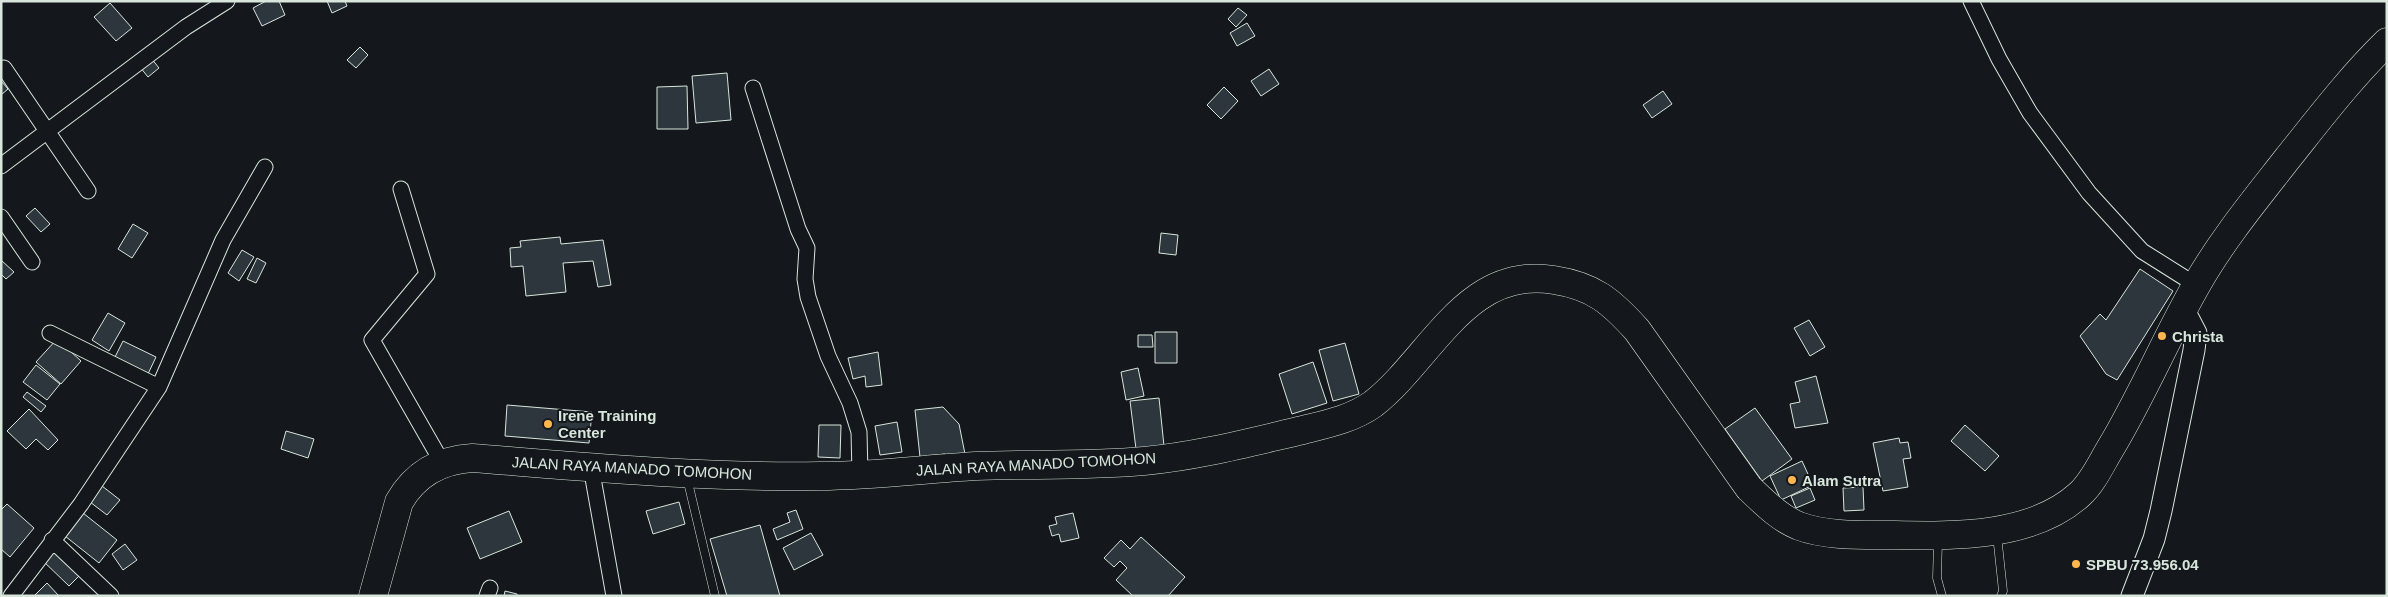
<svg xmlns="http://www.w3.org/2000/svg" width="2388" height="597" font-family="Helvetica,sans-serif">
<rect width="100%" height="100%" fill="#14181c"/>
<path fill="#2c363c" stroke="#d8e6dc" d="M266 1H279L285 15 262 26 253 8Z
M327 1H345L347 6 332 13Z
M110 3 132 28 116 41 94 17Z
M1238 8 1247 15 1236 27 1228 19Z
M1247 23 1255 36 1237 46 1230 33Z
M360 47 368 55 356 68 347 60Z
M151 58 159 68 148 77 140 67Z
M1269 69 1279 84 1261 96 1251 81Z
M727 73 731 120 696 123 692 76Z
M1 81 8 89 1 95Z
M687 86 688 129H657V87Z
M1224 87 1238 101 1221 119 1207 105Z
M1663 91 1672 104 1652 118 1643 105Z
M35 208 50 224 41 232 26 216Z
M133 224 148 233 132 258 118 249Z
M1161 233 1178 235 1176 255 1159 253Z
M560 237 561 244 603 240 611 285 598 287 593 261 563 263 566 292 526 296 523 266 511 267 510 248 521 247 520 241Z
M242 250 254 257 239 281 228 273Z
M257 258 266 263 256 283 247 279Z
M1 260 14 272 6 279 1 274Z
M2140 269 2173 291 2117 380 2106 374 2080 336 2100 314 2106 320Z
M108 313 125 323 109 351 92 340Z
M1809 320 1825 347 1810 356 1794 328Z
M1155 332H1177V363H1155Z
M1138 335H1152L1153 347H1138Z
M57 339 81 361 61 384 36 362Z
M123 341 156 357 147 376 114 359Z
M1345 343 1359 394 1333 401 1319 350Z
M878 352 882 385 866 387 865 376 853 379 848 358Z
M1313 362 1327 403 1292 414 1279 374Z
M36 365 60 384 47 400 23 382Z
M1138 368 1144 396 1126 400 1121 372Z
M1816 376 1828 423 1795 428 1790 404 1800 402 1795 382Z
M27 392 46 406 41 412 23 397Z
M1159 398 1164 446 1136 449 1130 401Z
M507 405 592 412 589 443 505 436Z
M943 407 959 424 966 459 947 463 945 454 920 457 915 410Z
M1755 408 1792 459 1762 481 1725 429Z
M29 409 58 440 48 450 36 439 26 449 7 431Z
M897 422 902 452 880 455 875 426Z
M819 425H841L840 458 818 457Z
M1965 425 1999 456 1985 471 1951 441Z
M286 431 314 439 308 458 281 449Z
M1899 438 1900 443 1908 442 1911 458 1903 459 1908 487 1883 491 1873 443Z
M1802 461 1813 485 1781 500 1770 476Z
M102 486 120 500 107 515 90 502Z
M1863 487 1864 510 1844 511 1843 488Z
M1810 488 1815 500 1796 508 1791 496Z
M679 502 685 524 653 534 646 511Z
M7 504 34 528 10 557 1 549V510Z
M796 510 803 529 777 540 773 529 790 522 787 513Z
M509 511 522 542 480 559 467 528Z
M83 513 117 540 99 563 65 536Z
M1073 513 1079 538 1061 542 1059 534 1052 536 1049 526 1057 524 1055 517Z
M760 525 780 596H727L710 539Z
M811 533 823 555 794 570 783 548Z
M1141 537 1185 577 1168 596H1133L1116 580 1127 568 1120 561 1114 567 1104 558 1121 540 1130 549Z
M125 544 137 560 123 570 112 554Z
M53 546 81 574 69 586 40 558Z
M47 583 59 596H34Z
M505 591 517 594V596H504Z"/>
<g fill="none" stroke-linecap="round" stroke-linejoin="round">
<g stroke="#d8e6dc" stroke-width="9">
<path id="lane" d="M687 478 715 596
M1997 535 2003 591 2001 596
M1938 541 1937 578 1942 596"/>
</g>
<g stroke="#d8e6dc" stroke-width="17">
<path id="street" d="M1971 1 1999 59 2030 113 2089 193 2142 251 2196 285
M4 68 88 191
M753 88 798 229 807 248 805 279 808 297 828 356 850 403 859 432 860 474
M1 166 186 27 227 1
M401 189 427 274 372 340 443 464
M1 217 32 262
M50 333 159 387
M591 467 614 596
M52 540 111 596
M11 596 81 504 159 387 223 240 265 167
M487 596 490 588"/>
</g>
<g stroke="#d8e6dc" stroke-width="23">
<path id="secondary" d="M2132 596 2154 539 2161 511 2194 350 2196 333 2184 310"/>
</g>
<g stroke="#d8e6dc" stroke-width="29">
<path id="highway" d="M373 596 399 502C415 474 440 460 472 458 588 467 704 478 820 476 872 476 924 469 976 466 1032 464 1088 466 1144 461 1198 456 1251 442 1303 430 1327 424 1352 419 1373 404 1431 359 1466 265 1554 280 1593 286 1611 301 1637 330L1749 488C1764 502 1779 518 1799 526 1826 536 1860 535 1889 535 1950 536 2031 539 2080 494 2093 482 2101 464 2110 449 2142 396 2166 338 2197 284 2222 240 2255 200 2287 159 2319 119 2350 78 2387 42"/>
</g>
<use href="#lane" stroke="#14181c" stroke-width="8"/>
<use href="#street" stroke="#14181c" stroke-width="15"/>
<use href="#secondary" stroke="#14181c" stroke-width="21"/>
<use href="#highway" stroke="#14181c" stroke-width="28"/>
</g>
<g fill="#ffb74d" stroke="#14181c" stroke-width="2">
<circle cx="2162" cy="336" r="5"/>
<circle cx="548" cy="424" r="5"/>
<circle cx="1792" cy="480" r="5"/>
<circle cx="2076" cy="564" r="5"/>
</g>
<g text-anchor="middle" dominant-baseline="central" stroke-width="4" stroke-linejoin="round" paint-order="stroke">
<g font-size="15" font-weight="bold" fill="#d8e6dc" stroke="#14181c" text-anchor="start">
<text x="2172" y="336">Christa</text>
<text x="558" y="415">Irene Training<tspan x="558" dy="17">Center</tspan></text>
<text x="1802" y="480">Alam Sutra</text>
<text x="2086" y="564">SPBU 73.956.04</text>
</g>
<g font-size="15" fill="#d8e6dc" stroke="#14181c">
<text transform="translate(1036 464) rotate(-3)">JALAN RAYA MANADO TOMOHON</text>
<text transform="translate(632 468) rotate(3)">JALAN RAYA MANADO TOMOHON</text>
</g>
</g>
<rect width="2388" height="597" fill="none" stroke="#d8e6dc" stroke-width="5"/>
</svg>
